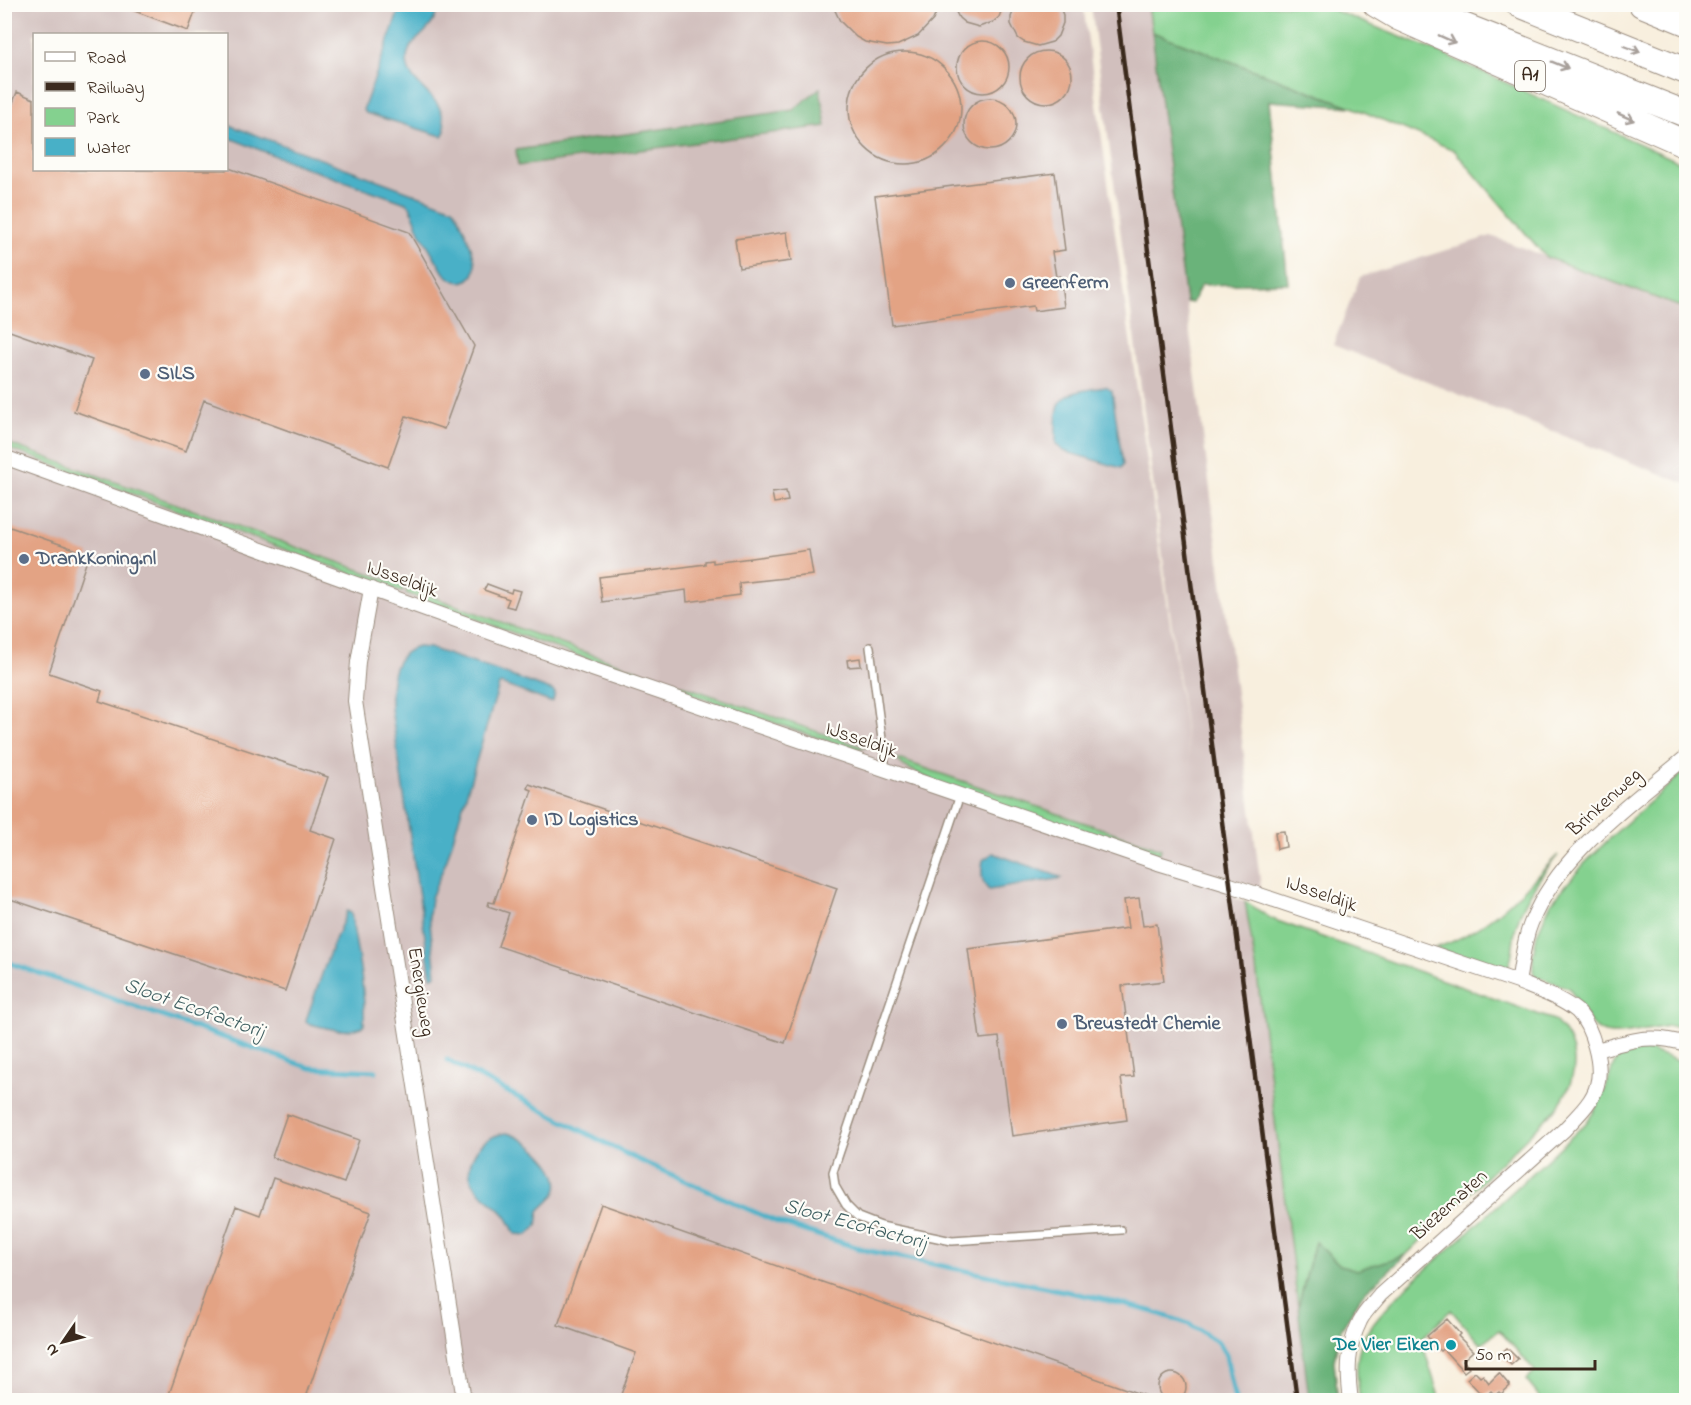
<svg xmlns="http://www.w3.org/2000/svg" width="1691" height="1405" font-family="'Indie Flower',sans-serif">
<rect width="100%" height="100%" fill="#fdfcf7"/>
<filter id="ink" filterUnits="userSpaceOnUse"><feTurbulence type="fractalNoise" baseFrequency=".0167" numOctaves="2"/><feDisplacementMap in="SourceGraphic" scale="12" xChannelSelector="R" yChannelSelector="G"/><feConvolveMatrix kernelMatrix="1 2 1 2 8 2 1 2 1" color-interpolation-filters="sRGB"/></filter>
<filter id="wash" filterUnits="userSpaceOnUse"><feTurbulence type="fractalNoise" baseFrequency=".008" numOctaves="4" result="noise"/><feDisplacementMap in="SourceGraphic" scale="24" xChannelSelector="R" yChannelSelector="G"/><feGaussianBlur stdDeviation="1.35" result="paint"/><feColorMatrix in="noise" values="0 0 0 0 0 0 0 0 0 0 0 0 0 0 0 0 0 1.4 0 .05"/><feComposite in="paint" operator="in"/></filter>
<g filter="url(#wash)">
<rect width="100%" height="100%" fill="#f8efde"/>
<path fill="#d1bfbd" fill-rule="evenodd" d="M5 5H1083L1191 773 1091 5H1148L1261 888 1233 880 1235 898 1245 901 1256 967 1309 1400H5ZM34 34H226V170H34Z
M1491 236 1686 309V484L1333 345 1360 277Z"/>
<path fill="#84d18f" stroke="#607e56" stroke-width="1.5" d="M1148 5H1321L1443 54 1686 165V309L1546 257 1454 150 1352 107 1152 32Z
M4 442 404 586 402 592 5 447Z
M408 588 564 645 865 748 854 750 539 642 406 593Z
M895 758 1161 849 1159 854 960 795 904 766Z
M1686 770V1022L1683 1028C1672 1024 1663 1027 1652 1029 1594 1040 1598 1036 1569 988L1535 976 1533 971V955L1537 934 1551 903 1584 864 1613 835Z
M1558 855C1540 876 1523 900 1516 927 1512 943 1514 960 1505 972L1435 948C1486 933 1522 891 1558 855Z
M1245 901 1272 919 1554 1020C1583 1048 1578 1080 1555 1110L1406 1255 1357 1271 1340 1265 1315 1242 1298 1307 1256 967Z
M1642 1049 1652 1051 1686 1064V1400H1542L1526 1380 1535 1371 1499 1330 1480 1344 1451 1310 1421 1339 1440 1400H1360C1357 1379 1354 1357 1364 1337 1383 1304 1428 1268 1457 1242 1501 1203 1543 1163 1586 1123 1594 1112 1600 1103 1605 1090 1614 1067 1611 1052 1642 1049Z"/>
<path fill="#6bb37a" stroke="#536e4c" stroke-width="1.5" d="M1152 32 1352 107 1269 101 1288 283 1201 285 1192 303 1186 302Z
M820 88 826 126 518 166 516 150 793 110Z
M1315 1242 1340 1265 1357 1270 1406 1255 1362 1295 1341 1330 1334 1361 1338 1400H1309L1298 1307Z"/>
<path fill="#48b0c7" stroke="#426d72" stroke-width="1.5" d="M401 5H438C435 36 408 36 407 59 406 79 428 90 438 105 443 113 445 122 445 131L442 136 366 113 363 110Z
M226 124 453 208C460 216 476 256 475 266 475 273 472 279 465 281 457 284 450 279 444 273L421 234 410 206 406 203 301 166 227 137Z
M1106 387 1112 391 1123 465 1121 468 1063 451 1056 444C1055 393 1059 394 1106 387Z
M418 647 429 648 483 666 553 691 555 693 553 701 550 702 501 684 499 685 447 859 431 898 429 915 436 975 431 977 391 708C390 685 391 653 418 647Z
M993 853 1063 878 989 890C980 882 981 870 983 860Z
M347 911 351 913C356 949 366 988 364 1025 351 1036 322 1027 307 1023L306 1020 328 957Z
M506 1133C525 1136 562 1166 557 1189 554 1200 545 1203 539 1211L537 1226 528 1235 515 1234C512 1227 509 1220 504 1214 487 1195 457 1184 475 1153 482 1141 493 1135 506 1133Z"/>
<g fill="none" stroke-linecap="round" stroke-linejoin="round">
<path stroke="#48b0c7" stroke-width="5" d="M4 961 311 1068 376 1071
M447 1060 632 1157 777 1222 865 1250 1093 1297 1151 1311 1189 1324 1218 1342 1226 1355 1235 1400"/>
</g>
<g id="blocks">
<path fill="#e3a384" d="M116 4H198L188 31Z
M832 4H940L933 20 918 36 898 45 887 46 865 42 856 37 840 21Z
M952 4H1004L999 17 993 22 979 27 965 23 959 18Z
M1016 5H1059L1063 15V23L1058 36 1052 42 1038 46 1024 42 1018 38 1011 24V17Z
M957 67a26 26 0 1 1 52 0a26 26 0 1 1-52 0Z
M1020 77a26 26 0 1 1 52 0a26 26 0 1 1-52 0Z
M849 108a56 56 0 1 1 112 0a56 56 0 1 1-112 0Z
M17 92 34 99V170H226V167L409 232 474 346 444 429 406 416 388 467 204 400 186 451 74 411 92 360 4 329V126Z
M964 124a26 26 0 1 1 52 0a26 26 0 1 1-52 0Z
M1055 173 1065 250 1052 252 1056 277 1060 276 1064 307 1034 311 1033 306 892 325 875 196Z
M787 232 791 261 739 268 735 239Z
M786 491 788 501 774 503 772 493Z
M4 525 89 554 49 673 102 691 99 701 328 777 310 830 336 839 285 991 4 897Z
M809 550 813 575 739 583 740 595 687 602 686 590 602 602 599 577 683 567 705 564V561L713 560V563L736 560Z
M487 584 511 593 512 589 520 591 514 608 506 606 509 599 484 590Z
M860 658 861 666 848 667 847 660Z
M529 784 837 888 785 1043 498 946 509 913 488 906 489 902 494 903 532 790 527 788Z
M1284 831 1286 847 1277 849 1275 832Z
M1139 898 1143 926 1157 924 1164 981 1122 986 1134 1077 1121 1078 1127 1120 1012 1136 999 1037 980 1039 968 949 1128 928 1124 900Z
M287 1114 359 1140 344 1183 272 1157Z
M273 1178 371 1212 305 1400H167L236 1206 260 1215Z
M601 1204 1157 1400H619L636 1353 558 1325Z
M1447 1319 1460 1334 1458 1336 1473 1351 1463 1360 1469 1368 1464 1372 1443 1349 1440 1351 1427 1336Z
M1507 1348 1518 1359 1511 1365 1500 1354Z
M1475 1372 1480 1377 1483 1375 1489 1383 1499 1373 1510 1386 1501 1394 1499 1392 1495 1395 1491 1391 1484 1397 1467 1379Z
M1158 1387a14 14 0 1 1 28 0a14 14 0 1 1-28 0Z"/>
</g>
</g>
<g filter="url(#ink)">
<use href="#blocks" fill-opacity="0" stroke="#9a8c7e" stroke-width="1.5"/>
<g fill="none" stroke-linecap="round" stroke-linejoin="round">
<g stroke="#9a8c7e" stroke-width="10">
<path id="service" d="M870 647 886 770
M960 795 833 1172 835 1186 846 1205 858 1217 881 1226 952 1241 1121 1230"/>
</g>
<g stroke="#9a8c7e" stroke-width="16">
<path id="minor" d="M4 457 589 668 1158 863 1230 885 1518 982C1537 990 1561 998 1577 1011 1592 1026 1603 1065 1597 1085 1593 1102 1576 1117 1564 1130L1380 1295C1374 1303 1364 1312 1360 1321 1347 1347 1347 1373 1351 1400
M371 589 358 662 355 701 464 1400
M1518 982C1522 963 1523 942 1531 923 1559 853 1631 804 1686 757
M1597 1050C1633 1040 1650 1033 1686 1044"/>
</g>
<g stroke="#9a8c7e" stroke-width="28">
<path id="motorway" d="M1376 4 1398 17 1686 144
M1519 4 1686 71
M1642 4 1686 22
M1425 11 1686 114"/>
</g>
<use href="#service" stroke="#fff" stroke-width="7"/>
<use href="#minor" stroke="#fff" stroke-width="14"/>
<use href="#motorway" stroke="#fff" stroke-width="26"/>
<path stroke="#3b2a1e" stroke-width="4.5" d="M1116 4 1297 1400"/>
</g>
<defs><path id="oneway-shaft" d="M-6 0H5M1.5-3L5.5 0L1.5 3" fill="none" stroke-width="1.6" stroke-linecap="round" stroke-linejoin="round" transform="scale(1.5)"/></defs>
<g stroke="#a79f9a">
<use href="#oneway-shaft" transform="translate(1447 39) rotate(24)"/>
<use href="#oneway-shaft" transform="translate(1632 49) rotate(21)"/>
<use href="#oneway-shaft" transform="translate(1560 65) rotate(22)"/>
<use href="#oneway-shaft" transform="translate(1626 117) rotate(24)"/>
</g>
</g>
<g fill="#5c6f8a" stroke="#fdfcf7" stroke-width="2">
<circle cx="1010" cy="283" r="6"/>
<circle cx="145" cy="374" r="6"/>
<circle cx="24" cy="559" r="6"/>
<circle cx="532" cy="820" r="6"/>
<circle cx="1062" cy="1024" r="6"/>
</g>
<circle fill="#0f9aa8" stroke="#fdfcf7" stroke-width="2" cx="1451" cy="1345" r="6"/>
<g text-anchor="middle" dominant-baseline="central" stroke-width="4.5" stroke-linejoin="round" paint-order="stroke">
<rect fill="#fdfcf7" stroke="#75695f" stroke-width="1.5" x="1515" y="61" width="30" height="30" rx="4.5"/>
<g font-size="18" font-weight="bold" fill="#3b2a1e">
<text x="1530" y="76">A1</text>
</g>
<g font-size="20" font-weight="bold" fill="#4e5e75" stroke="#fdfcf7" text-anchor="start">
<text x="1022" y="283">Greenferm</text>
<text x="157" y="374">SILS</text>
<text x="36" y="559">DrankKoning.nl</text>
<text x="544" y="820">ID Logistics</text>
<text x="1074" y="1024">Breustedt Chemie</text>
</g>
<g font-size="20" fill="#3b2a1e" stroke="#fdfcf7">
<text transform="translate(402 580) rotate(20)">IJsseldijk</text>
<text transform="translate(861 741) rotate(19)">IJsseldijk</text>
<text transform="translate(1605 803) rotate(-42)">Brinkenweg</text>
<text transform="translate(1321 895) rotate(19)">IJsseldijk</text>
<text transform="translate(420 992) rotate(81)">Energieweg</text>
<text transform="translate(1450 1206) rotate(-42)">Biezematen</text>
</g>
<g font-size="20" font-weight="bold" fill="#0d838f" stroke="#fdfcf7" text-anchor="end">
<text x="1439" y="1345">De Vier Eiken</text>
</g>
<g font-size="21" font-style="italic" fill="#406062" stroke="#fdfcf7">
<text transform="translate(194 1009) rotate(19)">Sloot Ecofactorij</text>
<text transform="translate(855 1225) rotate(15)">Sloot Ecofactorij</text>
</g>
</g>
<rect width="1691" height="1405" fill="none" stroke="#fdfcf7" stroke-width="24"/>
<rect x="33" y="33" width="195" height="138" fill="#fdfcf7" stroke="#afa8a0" stroke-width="1.5"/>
<rect x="45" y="52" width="30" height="9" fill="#ffffff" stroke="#afa8a0" stroke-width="1.5"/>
<text x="87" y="63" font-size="18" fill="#3b2a1e">Road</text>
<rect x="45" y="82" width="30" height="9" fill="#3b2a1e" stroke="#afa8a0" stroke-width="1.5"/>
<text x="87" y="93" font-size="18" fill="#3b2a1e">Railway</text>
<rect x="45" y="108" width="30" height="18" fill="#84d18f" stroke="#afa8a0" stroke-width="1.5"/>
<text x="87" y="123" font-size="18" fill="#3b2a1e">Park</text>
<rect x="45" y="138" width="30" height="18" fill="#48b0c7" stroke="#afa8a0" stroke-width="1.5"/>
<text x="87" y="153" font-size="18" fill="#3b2a1e">Water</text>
<g transform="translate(63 1342) rotate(235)" stroke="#fdfcf7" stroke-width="4.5" paint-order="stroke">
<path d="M0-4.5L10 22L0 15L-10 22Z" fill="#3b2a1e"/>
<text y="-9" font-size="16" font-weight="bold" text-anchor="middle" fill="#3b2a1e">N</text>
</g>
<path d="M1466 1360v9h129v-9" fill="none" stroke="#3b2a1e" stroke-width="3"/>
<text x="1475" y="1360" font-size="18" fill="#3b2a1e" stroke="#fdfcf7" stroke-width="4.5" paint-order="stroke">50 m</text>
</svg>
